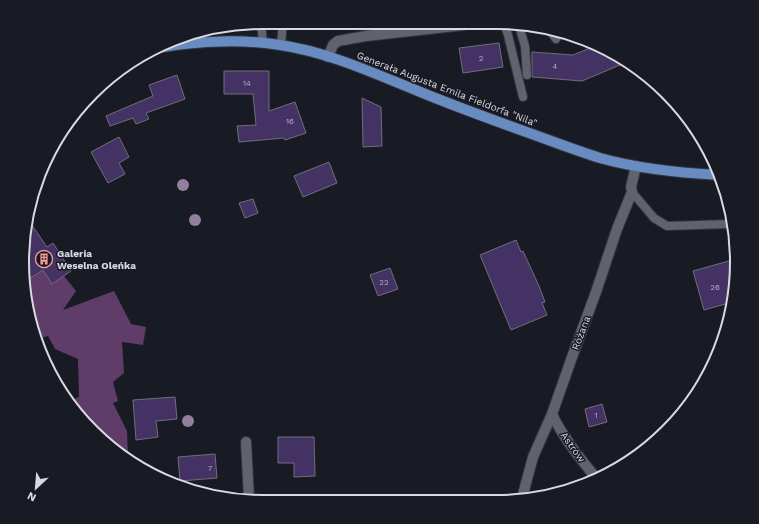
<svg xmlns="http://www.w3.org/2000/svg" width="759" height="524" font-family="'Work Sans',sans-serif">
<rect width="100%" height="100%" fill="#191b24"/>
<path fill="#603c69" d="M43 270 52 284 64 276 76 291 63 310 114 291 131 324 146 327 143 345 122 342 124 373 113 382 118 401 113 403 127 431 128 456 92 432 70 401 79 397 78 359 55 349 48 336 37 339 27 309 26 281Z"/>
<path fill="#443264" stroke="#716e7a" d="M499 43 503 67 463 73 459 48Z
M595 46 617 54 627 62 582 81 532 77V52L573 55Z
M224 71H269V111L295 102 306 133 285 140 284 138 239 142 237 126 256 125 253 94H224Z
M177 75 185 99 146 113 149 119 136 124 133 118 110 126 106 116 153 96 149 85Z
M362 98 381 107 382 146 363 147Z
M119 137 129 157 119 163 125 174 108 183 91 152Z
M329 162 337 183 303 197 294 176Z
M253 199 258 213 245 218 239 203Z
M27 218 47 247 53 243 71 271 52 284 43 270 26 281 24 231Z
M516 240 521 252 523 251 539 286 545 302 542 303 547 315 511 330 480 255Z
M736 259 737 262 729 303 704 310 693 271Z
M390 268 398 289 378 296 370 275Z
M175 397 177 419 156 421 158 437 136 440 133 400Z
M602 404 607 422 589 427 585 409Z
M278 437H314L315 476 294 477V463H278Z
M215 454 217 478 180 481 178 457Z"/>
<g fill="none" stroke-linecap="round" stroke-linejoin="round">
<g stroke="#34353c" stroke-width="10">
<path id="lane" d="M261 22 263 43
M505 26 508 35 523 97
M519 26 525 46 527 75
M548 28 556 39
M281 45 283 22
M632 192 654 218 667 226 729 224"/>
</g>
<g stroke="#34353c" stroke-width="12">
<path id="street" d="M328 57 333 45 338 41 366 36 464 25
M552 414C562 436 581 460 597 479
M246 442 249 499
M522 498 533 457 552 414 571 360 596 292 617 229 632 192 631 187 636 166"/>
</g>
<g stroke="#34353c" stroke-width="12">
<path id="primary" d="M163 47C199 41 243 39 280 45 328 52 373 73 418 91 459 108 501 123 543 138 562 145 581 152 600 158 639 169 680 173 720 175"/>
</g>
<use href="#lane" stroke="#60626d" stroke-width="8"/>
<use href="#street" stroke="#60626d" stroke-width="10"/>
<use href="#primary" stroke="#688bc2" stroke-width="10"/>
</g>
<g fill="#917f9b">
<circle cx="183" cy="185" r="6"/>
<circle cx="195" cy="220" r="6"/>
<circle cx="188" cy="421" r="6"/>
</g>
<defs>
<g id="building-ring" transform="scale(0.9)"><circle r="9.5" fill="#191b24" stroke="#f59b99" stroke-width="1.5"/><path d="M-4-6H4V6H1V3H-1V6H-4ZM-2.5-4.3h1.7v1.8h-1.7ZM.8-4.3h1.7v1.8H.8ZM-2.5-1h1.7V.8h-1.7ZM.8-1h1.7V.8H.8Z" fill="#f59b99"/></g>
</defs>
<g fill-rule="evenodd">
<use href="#building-ring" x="44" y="259"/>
</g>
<g text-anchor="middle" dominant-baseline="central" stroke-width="3" stroke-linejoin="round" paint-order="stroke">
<g font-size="8" fill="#b4b0c2">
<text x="481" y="58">2</text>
<text x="555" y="66">4</text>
<text x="247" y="83">14</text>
<text x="290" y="121">16</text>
<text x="384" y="282">22</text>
<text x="715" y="287">26</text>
<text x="596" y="415">1</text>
<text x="210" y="468">7</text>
</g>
<g font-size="10" fill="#d9dae1" stroke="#191b24">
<text transform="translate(447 89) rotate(21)">Generała Augusta Emila Fieldorfa "Nila"</text>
<text transform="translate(581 333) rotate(-69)">Różana</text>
<text transform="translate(573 447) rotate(55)">Astrów</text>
</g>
<g font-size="10" font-weight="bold" fill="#d9dae1" stroke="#191b24" text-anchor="start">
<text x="57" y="253">Galeria<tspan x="57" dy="12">Weselna Oleńka</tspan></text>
</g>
</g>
<path d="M0 0H759V524H0ZM262 29H497A233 233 0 0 1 730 262V262A233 233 0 0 1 497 495H262A233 233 0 0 1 29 262V262A233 233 0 0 1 262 29Z" fill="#191b24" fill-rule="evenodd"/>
<path fill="none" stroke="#d9dae1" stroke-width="2" d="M262 29H497A233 233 0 0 1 730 262V262A233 233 0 0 1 497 495H262A233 233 0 0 1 29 262V262A233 233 0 0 1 262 29Z"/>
<g transform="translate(36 488) rotate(206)" stroke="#191b24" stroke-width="3" paint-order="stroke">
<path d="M0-3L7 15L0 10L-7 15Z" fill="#d9dae1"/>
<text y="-6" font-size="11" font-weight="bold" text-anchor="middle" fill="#d9dae1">N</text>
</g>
</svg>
